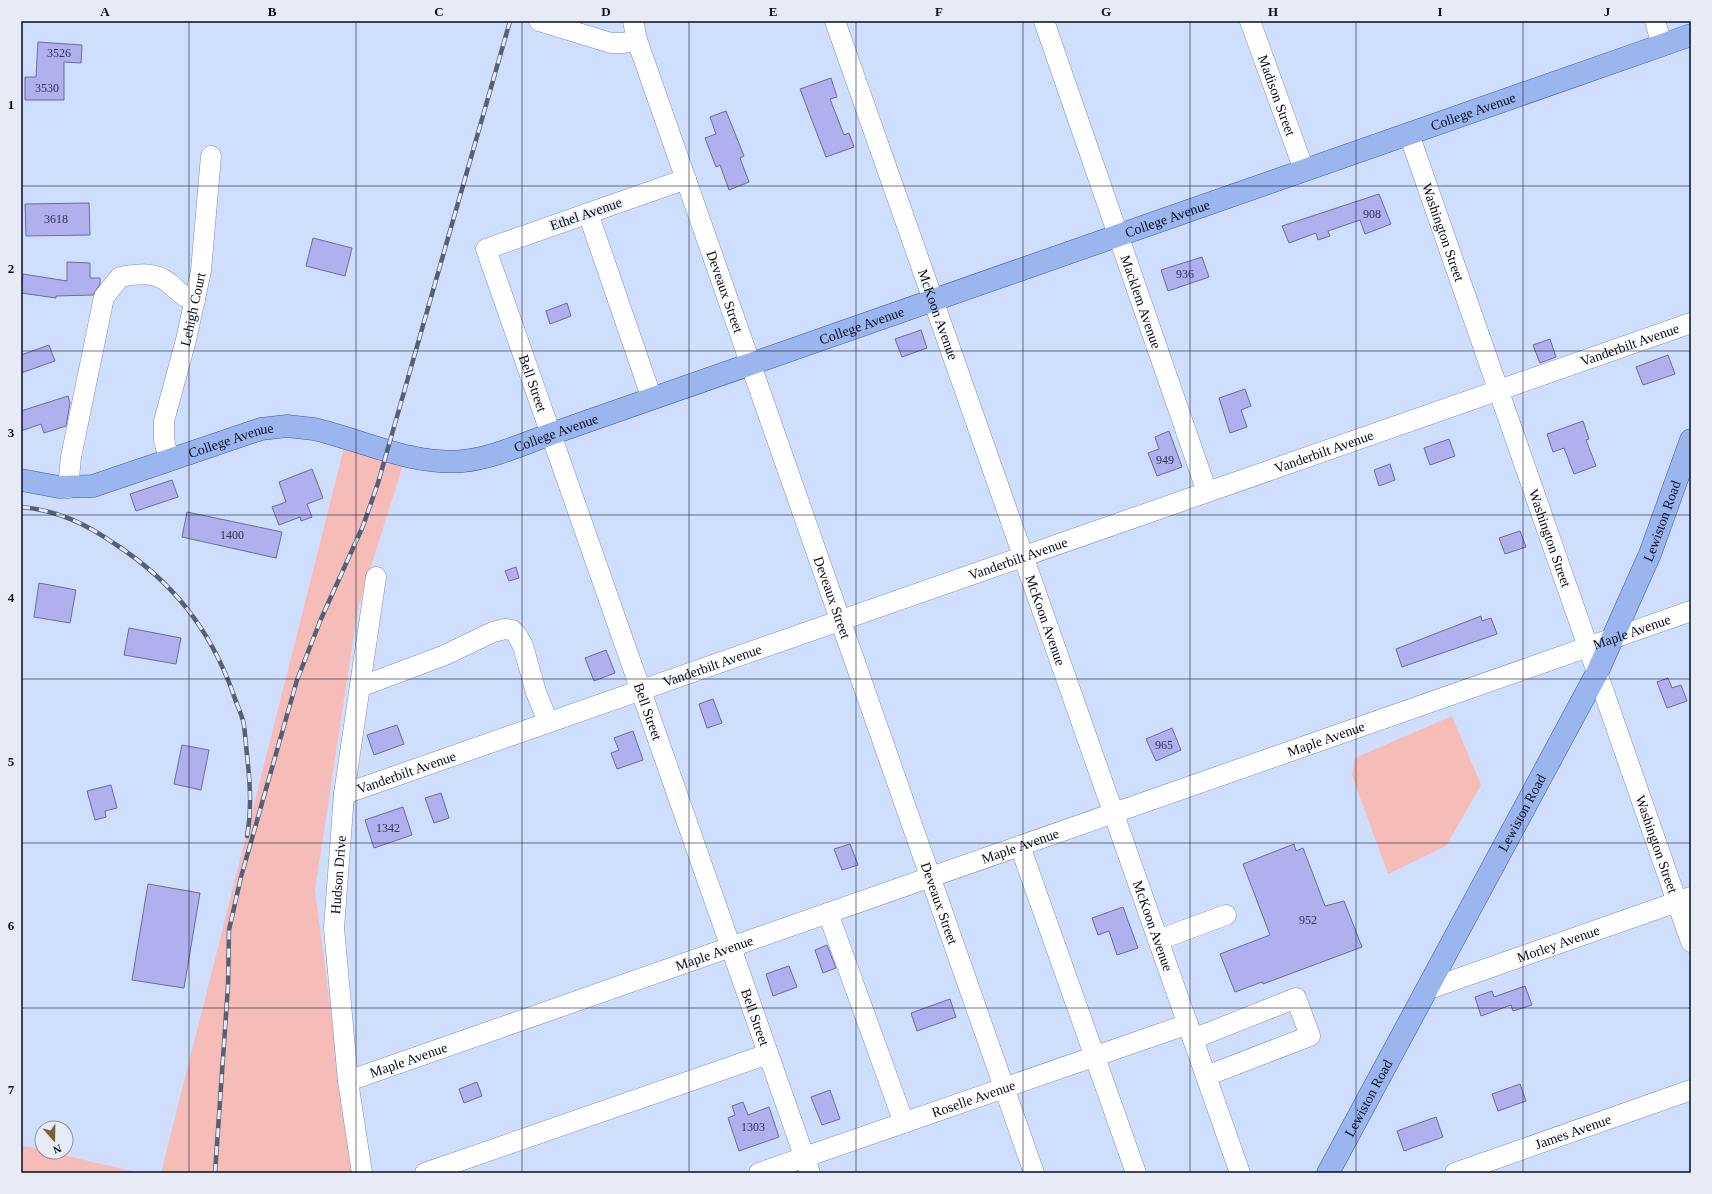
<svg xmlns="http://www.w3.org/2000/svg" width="1712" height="1194" font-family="Georgia,serif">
<rect width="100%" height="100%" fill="#cfdefd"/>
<path fill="#f6bcb7" d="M344 448 403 465 358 608 315 890 347 1137 355 1173H161Z
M1452 716 1481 785 1446 846 1388 874 1352 775 1355 758Z
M21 1145 42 1150V1152H50L140 1173H21Z"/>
<path fill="#b0b0ee" stroke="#6c6b9c" d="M38 42 82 45 81 63 64 62V100H25V77H36Z
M831 78 837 97 830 99 844 135 849 133 854 147 826 157 800 89Z
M726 111 744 156 740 158 749 182 729 190 720 165 716 167 705 138 716 134 710 117Z
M1379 194 1391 224 1365 234 1360 220 1328 231 1330 236 1318 240 1316 233 1289 243 1282 226Z
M89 203 90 235 26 236 25 204Z
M313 238 352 248 345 276 306 266Z
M1202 257 1209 277 1168 291 1161 270Z
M67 262 90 263V278H100V284L93 295 56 296V298L21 293 23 274 67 281Z
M567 303 571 316 550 324 546 311Z
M921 330 927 348 902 357 895 339Z
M1550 339 1556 357 1540 363 1533 345Z
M49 345 55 361 21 373V355Z
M1668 355 1675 374 1643 385 1636 367Z
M1245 389 1251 406 1241 410 1247 427 1230 433 1219 398Z
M68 396 70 403 66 426 44 433 41 424 21 431V411Z
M1583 421 1589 439 1586 440 1596 466 1574 474 1564 448 1553 452 1547 434Z
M1169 431 1182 467 1157 476 1148 453 1159 449 1155 437Z
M1449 439 1455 456 1430 465 1424 448Z
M1390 464 1395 480 1379 486 1374 470Z
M312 469 323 498 307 504 312 517 301 521 300 517 279 525 272 507 286 502 279 482Z
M172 480 178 497 136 511 130 494Z
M187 512 282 532 276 558 182 537Z
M1520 531 1526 547 1505 554 1499 538Z
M516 567 519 578 509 581 505 571Z
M39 583 76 590 70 623 34 617Z
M1481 616 1482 621 1491 618 1497 634 1402 667 1396 649Z
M129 628 181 638 176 664 124 655Z
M606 650 615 673 594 681 585 658Z
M1668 678 1672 688 1681 685 1687 701 1667 708 1657 682Z
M713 699 722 723 707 728 699 704Z
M397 725 404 744 374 755 367 735Z
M1172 728 1181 750 1156 761 1146 739Z
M633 731 643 760 617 769 611 753 619 750 614 738Z
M182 745 209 750 201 790 174 784Z
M111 785 117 808 105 811 106 817 95 820 87 791Z
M441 793 449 818 434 823 425 798Z
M403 807 412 835 374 848 365 820Z
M850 844 858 865 842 870 834 849Z
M1294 844 1296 851 1303 848 1325 906 1344 901 1362 947 1263 984 1262 982 1235 992 1220 954 1270 935 1243 864Z
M148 884 200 893 184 988 132 980Z
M1123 907 1138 948 1117 955 1109 931 1098 935 1092 918Z
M827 945 836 968 823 973 815 950Z
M789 966 797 987 773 996 766 974Z
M1525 986 1532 1005 1513 1011 1511 1005 1481 1016 1475 997 1492 991 1494 997Z
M950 999 956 1017 917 1031 911 1013Z
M477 1082 482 1096 464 1103 459 1089Z
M1520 1084 1526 1101 1498 1111 1492 1094Z
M830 1090 840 1119 822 1125 811 1097Z
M743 1102 748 1115 769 1107 779 1137 739 1151 728 1118 735 1115 732 1106Z
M1436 1117 1443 1137 1404 1151 1397 1131Z"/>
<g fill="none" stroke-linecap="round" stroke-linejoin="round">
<g stroke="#788fbe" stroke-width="21">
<g id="minor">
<path d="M539 21 611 43H623L637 40"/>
<path id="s1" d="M633 21 637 40 1034 1173"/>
<path id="s2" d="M835 21 1240 1173"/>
<path id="s3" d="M1044 21 1207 492"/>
<path id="s4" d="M1250 21 1304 170"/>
<path d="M1655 21 1662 45"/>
<path id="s5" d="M1409 134 1691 942"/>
<path id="s6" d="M686 179 486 249 810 1173"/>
<path d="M588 213 652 399"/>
<path id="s7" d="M169 460 164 440V421L186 340 201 271 211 156"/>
<path d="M68 488 71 457 104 297 120 277C138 274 155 271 169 283 178 290 183 298 195 300"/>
<path d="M360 687 445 655 493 632 505 629 512 630 517 635 523 646 536 692 548 722"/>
<path id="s8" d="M344 794 1691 323"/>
<path d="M1020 846 1136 1173"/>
<path d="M828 913 904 1123"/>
<path d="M1158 940 1226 915"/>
<path id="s9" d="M1426 990 1691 897"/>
<path d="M1193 1039 1296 998 1310 1036 1206 1076"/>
<path id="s10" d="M348 1081 1691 611"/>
<path id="s11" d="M362 1173 348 1081 334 928 344 794 376 577"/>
<path d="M425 1173 768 1054"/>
<path id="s12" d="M759 1173 1188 1024"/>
<path id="s13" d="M1455 1173 1691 1090"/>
</g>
</g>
<g stroke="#3b5a9f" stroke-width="23">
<g id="major">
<path id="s14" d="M21 480 59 487 93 486 261 429 287 426 314 429C362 440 413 466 463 461 493 458 523 444 551 434L1691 35"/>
<path id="s15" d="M1328 1173 1597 673 1650 554 1691 440"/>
</g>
</g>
<use href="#minor" stroke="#fff" stroke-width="20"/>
<use href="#major" stroke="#9bb5ef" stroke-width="22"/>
<g stroke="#556076" stroke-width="4.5">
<path id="rail" d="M21 507C57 510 86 524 115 544 172 581 210 629 233 693 236 703 242 714 244 725 245 734 246 745 247 755 250 782 252 809 247 836
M215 1173 228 986 229 930 241 877 297 680 321 619 363 526 378 483 510 21"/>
</g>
<use href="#rail" stroke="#e6ebf6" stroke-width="3" stroke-dasharray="9" stroke-linecap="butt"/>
</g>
<path fill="none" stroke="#050c1d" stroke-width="1" stroke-opacity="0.55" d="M189 21V1173M356 21V1173M522 21V1173M689 21V1173M856 21V1173M1023 21V1173M1190 21V1173M1356 21V1173M1523 21V1173M21 186H1691M21 351H1691M21 515H1691M21 679H1691M21 843H1691M21 1008H1691"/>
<g text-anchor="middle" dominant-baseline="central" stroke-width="3.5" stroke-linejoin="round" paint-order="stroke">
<g font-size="12" fill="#303551">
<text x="59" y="53">3526</text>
<text x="47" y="88">3530</text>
<text x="1372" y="214">908</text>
<text x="56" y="219">3618</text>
<text x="1185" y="274">936</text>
<text x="1165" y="460">949</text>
<text x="232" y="535">1400</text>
<text x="1164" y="745">965</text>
<text x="388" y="828">1342</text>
<text x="1308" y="920">952</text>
<text x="753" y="1127">1303</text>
</g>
<g font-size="14" fill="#050c1d" stroke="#e6ebf6">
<text stroke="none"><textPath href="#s4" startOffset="79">Madison Street</textPath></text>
<text stroke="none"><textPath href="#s14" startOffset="1526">College Avenue</textPath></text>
<text transform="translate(586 214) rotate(-19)">Ethel Avenue</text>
<text stroke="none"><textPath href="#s14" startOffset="1202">College Avenue</textPath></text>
<text stroke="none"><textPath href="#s5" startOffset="104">Washington Street</textPath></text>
<text stroke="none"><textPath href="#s1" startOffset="286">Deveaux Street</textPath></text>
<text stroke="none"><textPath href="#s3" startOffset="297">Macklem Avenue</textPath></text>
<text stroke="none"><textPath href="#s7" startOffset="155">Lehigh Court</textPath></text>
<text stroke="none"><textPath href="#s2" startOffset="311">McKoon Avenue</textPath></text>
<text stroke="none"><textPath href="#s14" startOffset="878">College Avenue</textPath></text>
<text stroke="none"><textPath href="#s8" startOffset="1362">Vanderbilt Avenue</textPath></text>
<text stroke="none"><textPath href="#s6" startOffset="354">Bell Street</textPath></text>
<text stroke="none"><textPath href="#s14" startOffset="554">College Avenue</textPath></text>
<text stroke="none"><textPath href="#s14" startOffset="218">College Avenue</textPath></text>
<text stroke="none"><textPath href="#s8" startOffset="1038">Vanderbilt Avenue</textPath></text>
<text stroke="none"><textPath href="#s15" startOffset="733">Lewiston Road</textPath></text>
<text stroke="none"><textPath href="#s5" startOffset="428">Washington Street</textPath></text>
<text stroke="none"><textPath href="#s8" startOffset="714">Vanderbilt Avenue</textPath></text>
<text stroke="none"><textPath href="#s1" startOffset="610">Deveaux Street</textPath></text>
<text stroke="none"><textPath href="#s2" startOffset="635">McKoon Avenue</textPath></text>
<text stroke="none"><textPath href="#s10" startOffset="1360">Maple Avenue</textPath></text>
<text stroke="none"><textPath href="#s8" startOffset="390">Vanderbilt Avenue</textPath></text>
<text stroke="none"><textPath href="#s6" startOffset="702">Bell Street</textPath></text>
<text stroke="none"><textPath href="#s10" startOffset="1036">Maple Avenue</textPath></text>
<text stroke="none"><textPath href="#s8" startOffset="66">Vanderbilt Avenue</textPath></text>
<text stroke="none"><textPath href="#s15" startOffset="409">Lewiston Road</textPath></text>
<text stroke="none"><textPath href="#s5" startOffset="752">Washington Street</textPath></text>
<text stroke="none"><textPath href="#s10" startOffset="712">Maple Avenue</textPath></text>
<text stroke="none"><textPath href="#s11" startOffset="300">Hudson Drive</textPath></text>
<text stroke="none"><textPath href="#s1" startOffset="934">Deveaux Street</textPath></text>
<text stroke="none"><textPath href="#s2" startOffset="959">McKoon Avenue</textPath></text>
<text stroke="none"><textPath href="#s9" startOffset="140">Morley Avenue</textPath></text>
<text stroke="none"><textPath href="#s10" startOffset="388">Maple Avenue</textPath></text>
<text stroke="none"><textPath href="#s6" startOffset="1026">Bell Street</textPath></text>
<text stroke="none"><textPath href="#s10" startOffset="64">Maple Avenue</textPath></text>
<text stroke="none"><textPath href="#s15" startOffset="85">Lewiston Road</textPath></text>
<text stroke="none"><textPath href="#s12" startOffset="227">Roselle Avenue</textPath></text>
<text stroke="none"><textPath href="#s13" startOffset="125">James Avenue</textPath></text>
</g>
</g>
<rect width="1712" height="1194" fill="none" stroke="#e6ebf6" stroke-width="44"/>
<g transform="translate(54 1140) rotate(160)"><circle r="19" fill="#e6ebf6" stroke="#8c929f"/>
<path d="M0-3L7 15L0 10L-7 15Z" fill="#7a6333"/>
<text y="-6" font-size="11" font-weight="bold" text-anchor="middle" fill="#050c1d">N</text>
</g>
<rect x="22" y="22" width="1668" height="1150" fill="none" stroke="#050c1d" stroke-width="1.5"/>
<g font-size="13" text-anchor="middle" font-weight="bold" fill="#050c1d">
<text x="105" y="16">A</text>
<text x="272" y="16">B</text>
<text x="439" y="16">C</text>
<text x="606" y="16">D</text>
<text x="773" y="16">E</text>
<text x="939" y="16">F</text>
<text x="1106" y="16">G</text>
<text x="1273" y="16">H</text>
<text x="1440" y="16">I</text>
<text x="1607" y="16">J</text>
<text x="11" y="109">1</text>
<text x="11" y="273">2</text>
<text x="11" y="437">3</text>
<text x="11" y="602">4</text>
<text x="11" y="766">5</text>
<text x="11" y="930">6</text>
<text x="11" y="1094">7</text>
</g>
</svg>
